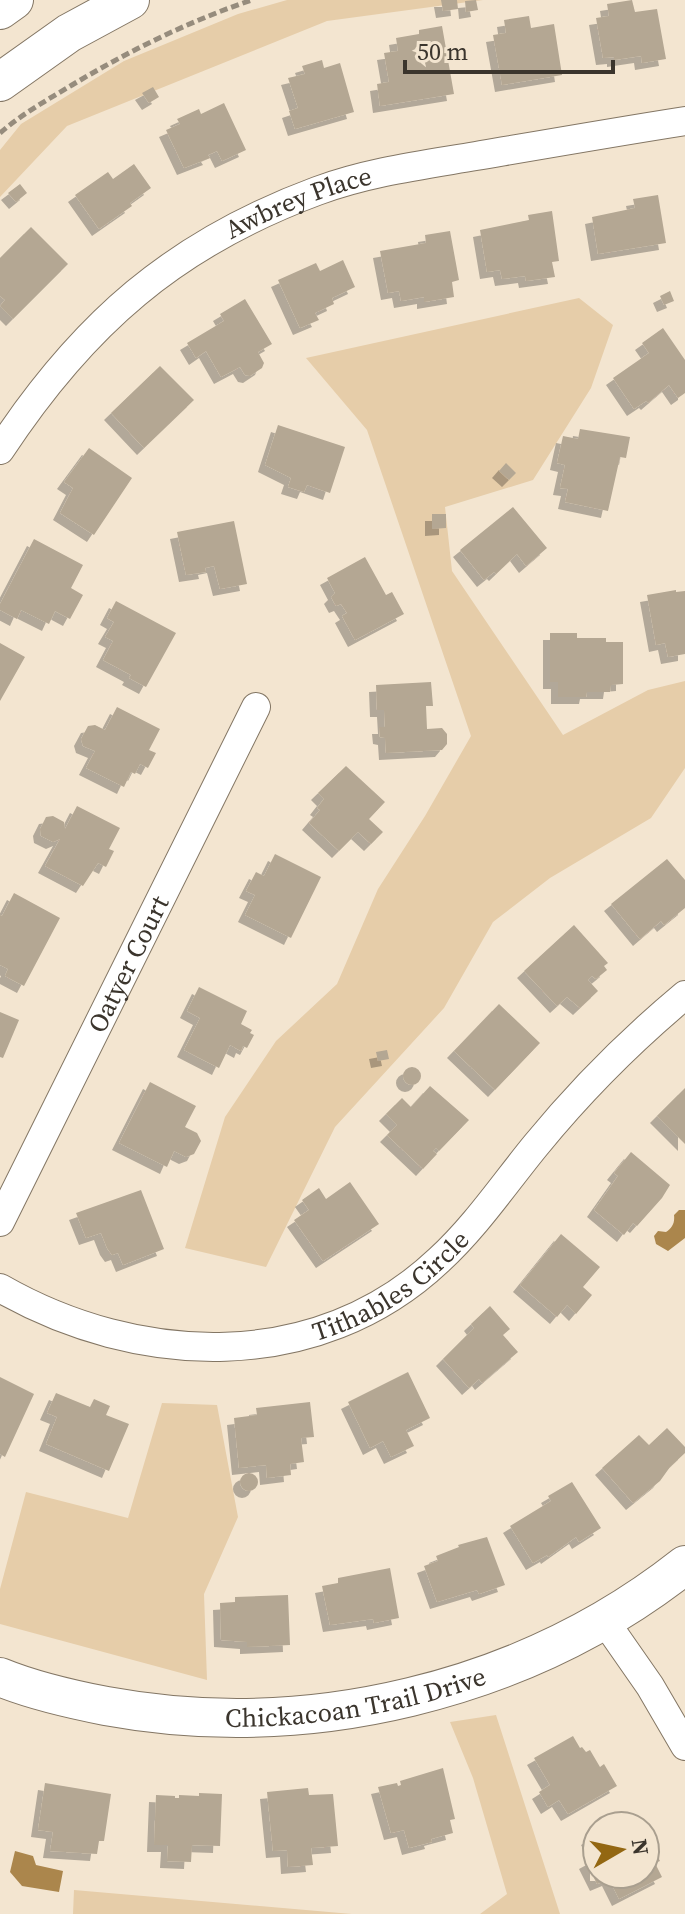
<svg xmlns="http://www.w3.org/2000/svg" width="685" height="1914" font-family="'Source Serif 4',serif">
<defs>
<filter id="shadow"><feDropShadow dx="-7" dy="7" stdDeviation="0" flood-color="#0004"/></filter>
</defs>
<rect width="100%" height="100%" fill="#f3e5d0"/>
<path fill="#e6cda9" d="M287 0H483L327 21 67 126 0 197V150L21 124 124 61 238 14Z
M579 298 613 325 591 388 533 480 445 507 452 571 563 735 648 690 685 681V768L651 818 550 878 493 922 444 1008 335 1127 266 1267 185 1248 225 1117 276 1041 337 984 378 889 425 816 471 736 367 430 306 358Z
M162 1403 217 1405 238 1517 204 1594 207 1680 0 1624V1589L26 1492 128 1518Z
M496 1715 560 1914H480L507 1894 473 1778 450 1722Z
M74 1890 352 1914H73Z"/>
<path fill="#ab864c" d="M679 1210H685V1238L668 1251 656 1244 654 1236 658 1231 666 1232C672 1228 675 1223 674 1215Z
M15 1851 33 1856 36 1865 63 1871 59 1892 22 1886 10 1872Z"/>
<path fill="#b4a793" filter="url(#shadow)" d="M441 0H457L458 9 443 11Z
M476 0 478 10 466 12 465 1Z
M632 0 635 12 657 9 666 59 642 63 641 56 614 60V57L603 58 596 18 609 16 607 4Z
M529 16 531 28 554 24 562 75 502 85 493 35 506 33 504 20Z
M442 26 454 94 380 106 377 84 389 82 384 53 398 51 396 38 419 34V30Z
M322 60 324 68 340 63 354 112 295 129 289 111 298 108 288 78 305 74 302 66Z
M153 87 159 97 149 103 142 93Z
M224 103 246 150 222 161 217 151 208 155 210 158 184 168 166 130 180 124 177 119 199 109 201 114Z
M134 164 151 188 130 203 132 206 99 229 75 195 108 172 113 179Z
M20 184 27 193 16 202 8 193Z
M658 195 666 243 598 254 592 217 635 208 633 199Z
M552 211 559 261 552 262 555 277 526 281 525 276 502 279 500 270 487 272 480 230 529 220 528 215Z
M31 227 68 264 13 319 0 306 5 300 0 296V258Z
M450 231 459 280 452 282 454 297 424 302V297L401 301 399 291 388 293 380 251 426 243 425 235Z
M343 260 355 287 332 298 334 304 315 313 319 320 300 328 278 280 316 263 320 271Z
M670 291 674 301 664 305 660 296Z
M245 299 272 344 258 352 264 363 262 368 250 376 245 375 240 367 221 377 206 351 196 358 187 343 224 321 220 314Z
M663 328 685 360V393L678 398 669 385 648 403 646 401 634 409 613 378 649 353 642 343Z
M160 366 194 400 144 448 111 413Z
M278 425 345 447 330 493 307 485 304 492 288 487 291 478 265 465Z
M580 429 630 437 626 458 620 457 608 511 565 502 568 489 560 488 565 465 557 463 563 436 578 439Z
M89 448 132 478 94 535 60 513 73 488 64 482Z
M506 463 516 473 509 480 499 471Z
M513 507 547 548 526 566 517 554 496 574 494 572 484 580 460 550Z
M432 514H446V528L432 529Z
M234 521 247 584 220 589 214 566 205 568 206 572 186 575 177 532Z
M34 539 83 565 71 588 83 595 70 619 55 611 49 624 21 610 17 619 0 610V604Z
M365 557 386 595 392 592 404 614 355 640 342 616 347 613 341 604 336 606 331 597 335 593 327 578Z
M676 590V592L685 591V654L668 657 665 643 656 645 647 595Z
M116 601 176 633 146 687 129 678 131 675 103 660 113 641 105 637 114 622 107 618Z
M550 633H577V638H606V642H623V684L611 685 610 692H587L586 697H558V682H550Z
M0 643 25 657 0 701Z
M431 682 433 706H426L427 729 442 728 447 734V744L442 750 386 753 385 738 380 737 379 727H385L384 710H377L376 685Z
M117 707 160 729 149 750 156 753 148 768 140 764 135 774 131 772 124 787 86 768 95 751 83 746 81 739 88 726 95 725 105 730Z
M346 766 385 802 369 819 383 832 371 844 358 832 339 851 309 823 320 810 317 808 324 799 318 793Z
M77 806 120 828 109 849 114 851 106 867 98 863 83 886 45 866 60 839 53 842 41 836 40 829 46 817 53 816 64 822 65 829Z
M275 854 321 877 291 938 245 915 255 895 246 891 256 872 264 876Z
M667 859 685 880V908L664 925 661 921 640 939 611 904Z
M14 893 60 918 24 986 5 976 8 969 0 965V915L2 916Z
M574 925 608 963 604 966 607 970 596 979 592 976 588 980 598 991 580 1008 567 997 557 1006 524 971Z
M199 987 247 1011 241 1024 252 1030 250 1033 254 1035 247 1048 243 1046 241 1051 230 1045 219 1068 184 1050 200 1018 187 1011Z
M499 1004 540 1043 495 1090 454 1051Z
M0 1012 19 1020 3 1058 0 1057Z
M387 1050 389 1059 378 1061 376 1052Z
M403 1076a9 9 0 1 1 18 0a9 9 0 1 1-18 0Z
M150 1082 196 1106 185 1127 197 1133 201 1141 194 1154 186 1157 174 1151 167 1167 119 1143Z
M430 1086 469 1120 439 1151 436 1148 433 1151 437 1154 423 1169 387 1135 397 1125 386 1114 402 1098 411 1107Z
M685 1088V1144L657 1116Z
M631 1152 670 1185 662 1198 637 1226 633 1223 624 1235 594 1210 618 1176 614 1173Z
M350 1182 379 1224 323 1261 294 1220 309 1210 302 1200 319 1188 326 1199Z
M141 1190 164 1249 123 1265 118 1253 112 1255 107 1248 101 1233 86 1238 76 1213Z
M561 1234 600 1267 583 1287 592 1295 576 1314 567 1305 557 1317 520 1285Z
M490 1306 510 1329 503 1335 518 1352 482 1383 479 1379 469 1388 443 1359 474 1328 471 1324Z
M408 1372 430 1418 406 1430 414 1446 391 1457 383 1441 370 1448 348 1402Z
M0 1377 34 1394 5 1457 0 1454Z
M56 1393 90 1407 94 1399 110 1406 106 1415 129 1424 109 1471 46 1444 57 1417 47 1413Z
M310 1402 314 1437 301 1438 304 1462 290 1464 291 1475 267 1478 266 1465 239 1468 234 1418 257 1415 256 1408Z
M667 1428 685 1447V1453L670 1467 660 1481 633 1503 602 1468 639 1435 649 1445Z
M240 1482a9 9 0 1 1 18 0a9 9 0 1 1-18 0Z
M572 1482 601 1528 579 1542 576 1537 548 1557 547 1555 533 1563 510 1526 551 1501 548 1496Z
M487 1537 505 1585 479 1594 477 1590 437 1602 424 1566 438 1561 436 1556 459 1547 458 1545Z
M390 1568 399 1618 374 1623 373 1619 330 1625 322 1586 338 1583V1578Z
M288 1595 290 1645 247 1647V1642L221 1640 220 1603 235 1602V1597Z
M573 1736 580 1748 582 1747 586 1752 590 1750 600 1767 604 1764 617 1786 568 1814 559 1800 548 1807 539 1792 550 1785 534 1758Z
M443 1768 455 1819 450 1820 453 1833 431 1839 432 1842 409 1848 404 1830 391 1833 378 1787 397 1783 398 1786 401 1785 400 1781Z
M45 1783 111 1794 104 1841H99L97 1854 50 1851 53 1832 38 1830Z
M308 1788 309 1795 333 1794 338 1846 311 1848 313 1865 288 1867 287 1850 273 1851 267 1792Z
M199 1793 222 1794 220 1846 192 1845 191 1862 167 1861 168 1845H154L156 1795 175 1796V1798H179V1795L199 1796Z
M633 1816 637 1823 643 1820 645 1826H612Z
M645 1832 660 1861 655 1863 662 1877 619 1899 609 1879 597 1884 586 1862 597 1856V1874H645Z
M597 1833V1855L588 1838Z"/>
<g fill="none" stroke-linecap="round" stroke-linejoin="round">
<g stroke="#837664" stroke-width="30">
<g id="street">
<path id="s1" d="M0 450C83 324 174 244 317 191 368 172 423 165 476 156 546 144 615 132 685 121"/>
<path id="s2" d="M0 1222 256 707"/>
<path id="s3" d="M0 1288C138 1367 317 1375 439 1260 476 1226 504 1184 536 1145 581 1090 631 1040 685 995"/>
<path d="M604 1620 650 1686 685 1746"/>
</g>
</g>
<g stroke="#837664" stroke-width="40">
<g id="secondary">
<path d="M0 10 14 0"/>
<path d="M0 82 69 33 130 0"/>
<path id="s4" d="M0 1677C34 1691 70 1699 106 1706 307 1743 524 1692 685 1565"/>
</g>
</g>
<path stroke="#968c7d" stroke-width="5" stroke-dasharray="8 4" stroke-linecap="butt" d="M0 133C22 114 47 100 72 85 129 51 189 21 252 0"/>
<use href="#street" stroke="#fff" stroke-width="28"/>
<use href="#secondary" stroke="#fff" stroke-width="38"/>
</g>
<g text-anchor="middle" dominant-baseline="central" stroke-width="6" stroke-linejoin="round" paint-order="stroke">
<g font-size="26" fill="#3b352d" stroke="#f3e5d0">
<text stroke="none"><textPath href="#s1" startOffset="396">Awbrey Place</textPath></text>
<text stroke="none"><textPath href="#s2" startOffset="288">Oatyer Court</textPath></text>
<text stroke="none"><textPath href="#s3" startOffset="416">Tithables Circle</textPath></text>
<text stroke="none"><textPath href="#s4" startOffset="362">Chickacoan Trail Drive</textPath></text>
</g>
</g>
<g transform="translate(621 1850) rotate(81)"><circle r="38" fill="#f3e5d0" stroke="#a99f8f" stroke-width="2"/>
<path d="M0-6L14 30L0 20L-14 30Z" fill="#936712"/>
<text y="-12" font-size="22" font-weight="bold" text-anchor="middle" fill="#3b352d">N</text>
</g>
<path d="M405 60v12h208v-12" fill="none" stroke="#3b352d" stroke-width="4"/>
<text x="417" y="60" font-size="24" fill="#3b352d" stroke="#f3e5d0" stroke-width="6" paint-order="stroke">50 m</text>
</svg>
